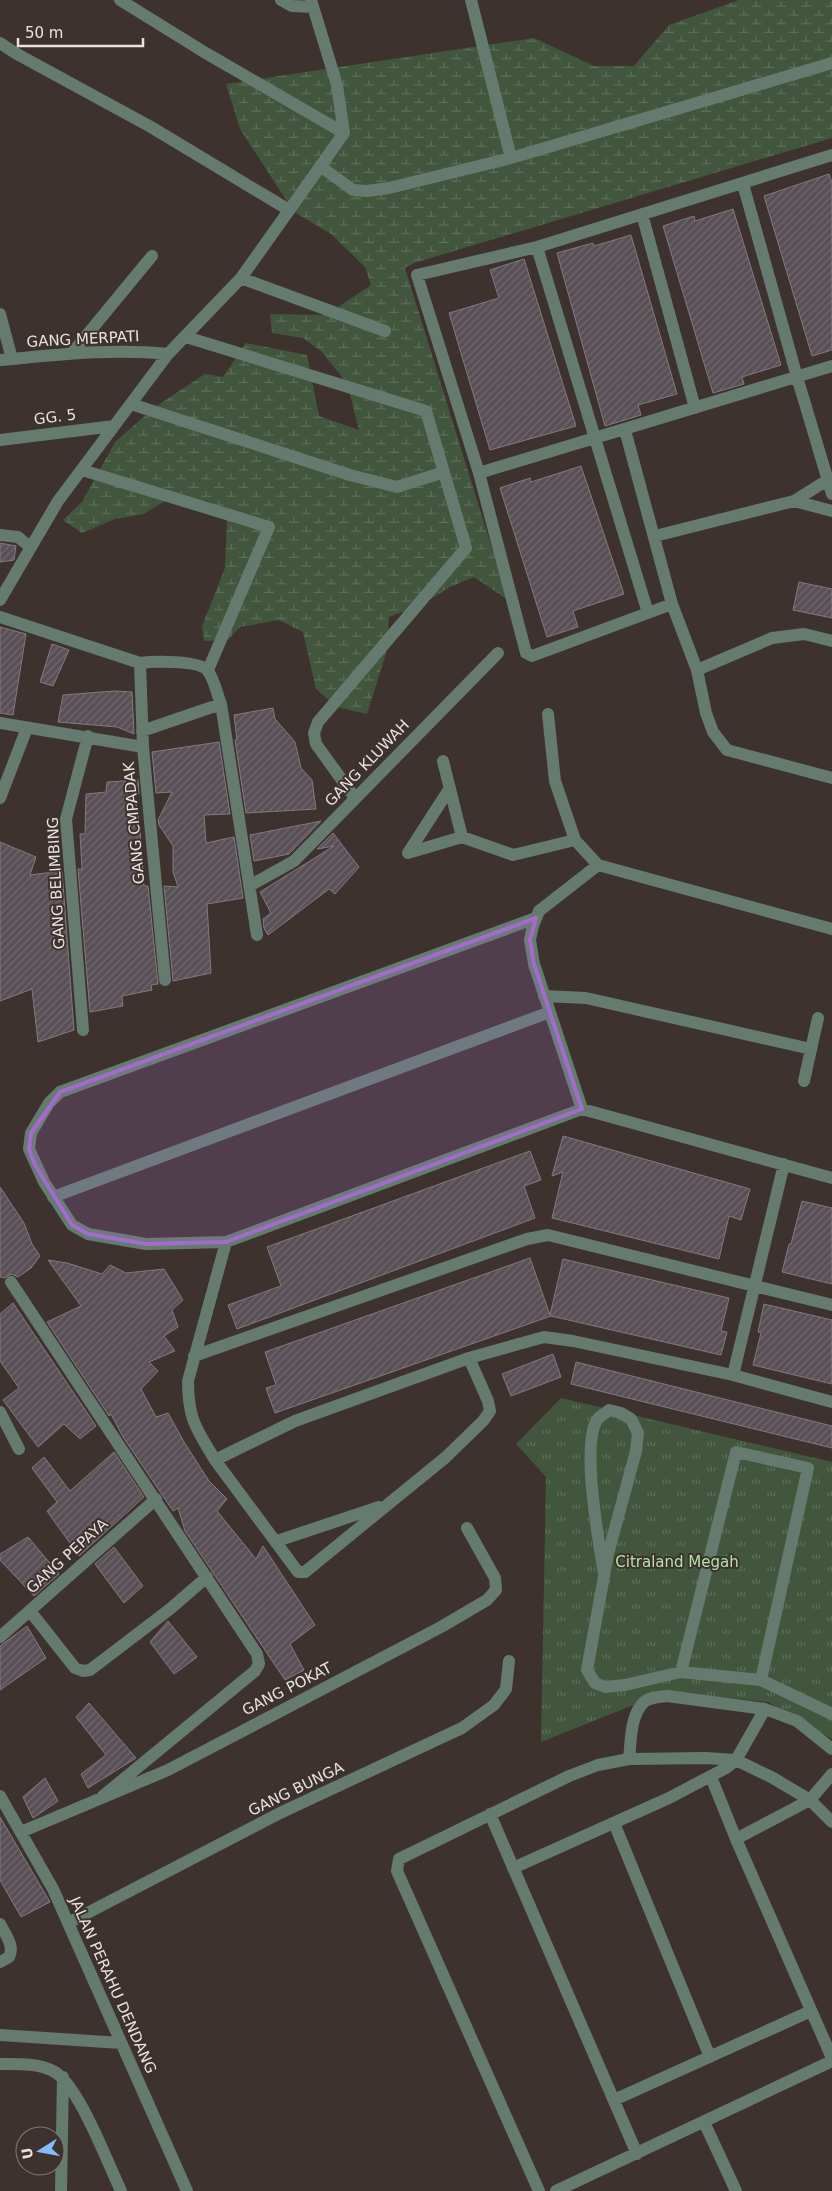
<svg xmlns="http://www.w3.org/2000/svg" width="832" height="2191" font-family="'DejaVu Sans',sans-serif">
<defs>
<pattern id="wetland-marsh" width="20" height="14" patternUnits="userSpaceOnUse" patternTransform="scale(1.25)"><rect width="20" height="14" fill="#42563d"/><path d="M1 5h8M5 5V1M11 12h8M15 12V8" fill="none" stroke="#5d6e59"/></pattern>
<pattern id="park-tufts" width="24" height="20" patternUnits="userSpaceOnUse" patternTransform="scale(1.25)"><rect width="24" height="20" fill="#42563d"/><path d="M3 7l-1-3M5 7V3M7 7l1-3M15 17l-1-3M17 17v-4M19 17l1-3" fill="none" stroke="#5d6e59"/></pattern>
<pattern id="building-hatch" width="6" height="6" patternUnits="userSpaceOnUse" patternTransform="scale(1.25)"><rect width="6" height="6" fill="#594f56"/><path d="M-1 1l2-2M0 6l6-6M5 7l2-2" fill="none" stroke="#71686e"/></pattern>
</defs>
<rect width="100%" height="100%" fill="#3d322e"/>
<path fill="url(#wetland-marsh)" d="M739 0H832V138L414 263 405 268 508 600 474 577 450 587 419 606 389 617 387 650 367 714 337 707 316 689 303 632 279 620 240 627 228 640 204 641 202 626 225 568 227 516 207 501 168 499 144 514 115 519 82 533 63 520 82 502 115 442 155 407 205 374 223 377 246 343 307 355 319 416 359 430 347 383 321 351 303 338 272 333 270 314 326 315 371 285 365 267 331 234 294 212 240 129 226 84 534 38 594 66H634L669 25Z"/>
<path fill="url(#park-tufts)" d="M561 1398 832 1462V1739L768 1702 685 1694 636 1704 541 1742 546 1477 516 1444Z"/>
<path fill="url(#building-hatch)" stroke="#857981" d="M829 174 832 182V350L812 356 764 196Z
M733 209 781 365 742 377 744 384 713 393 663 226 694 216 695 221Z
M631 235 677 394 638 405 641 415 605 426 557 253 593 243 594 246Z
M524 259 576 426 490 450 449 313 499 298 490 270Z
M581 466 624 594 573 611 578 627 547 637 500 488 530 478 531 482Z
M0 543 16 546 14 560 0 562Z
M799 582 832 589V618L793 610Z
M0 627 26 634 13 715 0 713Z
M52 644 69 650 53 686 40 682Z
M114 691 132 692 134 734 117 727 58 722 63 695Z
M273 708 275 719 295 742 301 768 312 780 316 809 246 813 235 740H237L234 715Z
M219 742 230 814 204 815 206 843 234 837 243 898 207 904 211 973 173 981 164 886 178 887 173 872V846L159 825 158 820 172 792 156 793 152 752Z
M138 780 139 794 137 793 135 795 140 829 144 886H148L158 984 151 985 152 990 122 996 123 1006 90 1012 78 869H82L80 834H85L86 794 106 792 107 782Z
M321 821 289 854 254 861 250 835Z
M333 833 359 867 335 894 329 889 268 935 264 928 263 919 271 913 260 892 334 846 317 849Z
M0 842 36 857 30 875 62 871 74 1030 38 1042 32 989 0 1001Z
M563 1136 750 1189 741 1220 729 1216 719 1259 552 1218 563 1172 552 1176Z
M530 1151 541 1180 524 1186 535 1218 237 1329 228 1305 281 1286 267 1247Z
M0 1187 24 1223 32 1244 40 1256 31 1268 18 1277 11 1274 4 1278 0 1277Z
M802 1201 832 1208V1284L782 1272 789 1244H791Z
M530 1258 550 1315 563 1259 729 1298 721 1331 727 1332 721 1355 551 1316 275 1413 266 1388 276 1385 265 1352Z
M48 1260 67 1263 102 1274 110 1265 126 1273 164 1269 183 1300 172 1310 178 1327 164 1336 175 1351 149 1362 158 1371 141 1389 156 1417 168 1413 184 1442 209 1481 227 1499 217 1511 256 1559 263 1546 315 1625 290 1644 304 1670 285 1680 185 1531 178 1508 173 1511 123 1437 111 1414 109 1416 47 1322 81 1306Z
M13 1303 96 1426 80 1439 64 1424 38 1447 3 1400 19 1388 0 1361V1314Z
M764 1304 832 1320V1384L753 1365 761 1333 758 1332Z
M553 1354 561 1377 511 1396 502 1374Z
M576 1362 832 1426V1448L571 1384Z
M114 1452 144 1497 79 1556 47 1511 57 1502 32 1468 44 1457 70 1491Z
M28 1537 59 1574 34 1596 0 1560V1554Z
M114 1547 143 1586 124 1603 95 1564Z
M168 1621 197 1657 174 1674 150 1642Z
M27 1626 46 1658 0 1690V1646Z
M89 1703 136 1758 88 1788 81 1774 106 1755 76 1717Z
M45 1778 58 1801 33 1818 23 1797Z
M0 1817 50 1902 21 1917 0 1880Z"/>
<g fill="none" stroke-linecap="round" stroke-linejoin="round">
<path stroke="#657b6f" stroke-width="12" d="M120 0 204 52 344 133
M281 0 292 6 313 7
M471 0 511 158
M0 43 17 54 151 127 289 210
M320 166 353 190 367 191 389 188 511 158 832 63
M743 184 797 377 832 494
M642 214 695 408
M537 247 648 613
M241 278 385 331
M0 314 12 359
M186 337 426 411 466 548 318 722 314 733 316 744 355 798
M72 353 152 256
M0 360C56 355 112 348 168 354
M131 404 350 475 397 487 444 472
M625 430 672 604 697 670 706 713 713 732 727 750 832 778
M0 440 114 426
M82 470 269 527 208 670
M479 473 832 366
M794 501 829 479
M0 535 18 537 30 547
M655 536 794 501 832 511
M0 600 58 501 168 354 241 278 344 133 337 85 311 0
M672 604 532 656 526 653 479 473 417 275 537 247 832 155
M0 617 140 663C153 661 200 660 208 671 214 679 217 694 221 704L257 935
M140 663 143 747 165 980
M697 670 772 638 804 634 832 641
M548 714 555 781 575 840 598 865 832 929
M0 723 143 747
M142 731 221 704
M443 761 462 837
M0 798 27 728
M408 853 462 837 513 855 575 840
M408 853 450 788
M251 885 294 861 498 653
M536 918 60 1092 49 1103 31 1133 29 1149 44 1182 72 1225 88 1234 146 1244 226 1242 582 1109 832 1178
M544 996 586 998 811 1049
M83 1030 66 819 88 736
M804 1081 818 1018
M582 1109 534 964 530 940 533 926 539 911 598 865
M53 1197 550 1012
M226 1242 188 1381C188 1419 196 1428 215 1460L295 1421 469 1358 544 1337 573 1341 733 1375 832 1402
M11 1282 257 1654 259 1664 255 1671 103 1796
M194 1356 527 1239 548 1235 832 1305
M733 1375 784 1164
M0 1412 19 1449
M215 1460 298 1572H305L446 1457 483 1421 490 1411 488 1401 469 1358
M277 1541 379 1507
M604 1574C599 1543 581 1445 597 1420 600 1416 606 1413 609 1410L621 1413 631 1419 638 1433 636 1451 608 1554 587 1670 595 1683 605 1687 625 1685 681 1672 761 1680 832 1714
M30 1611 75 1668 83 1671 90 1670 170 1609 207 1577
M0 1637 156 1499
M681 1672 736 1452 808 1468 761 1680
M629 1759C631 1742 630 1715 644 1702 650 1697 659 1697 667 1696L765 1709 797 1721 832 1749
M711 1777 736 1839 832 2058
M0 1796 53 1889 187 2191
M490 1814 637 2154
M614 1823 710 2057
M21 1832 168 1770 441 1627 487 1600 496 1590 495 1578 467 1528
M736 1839 810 1800 832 1774
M513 1868 669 1798 726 1768 736 1760 765 1709
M68 1923 280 1813 462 1728 494 1705 506 1689 509 1661
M0 1924C5 1934 15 1946 9 1957L0 1962
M0 2035 121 2043
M0 2064C17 2064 38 2063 53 2071 78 2083 108 2164 121 2191
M614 2100 811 2011
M704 2122 736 2191
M61 2191 63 2077
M539 2191 397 1871 399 1859 569 1776 598 1765 629 1759 706 1758 736 1760 773 1778 810 1800 832 1822
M556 2191 832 2061"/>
</g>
<path fill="#a26cca" fill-opacity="0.2" stroke="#a26cca" stroke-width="4" stroke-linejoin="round" d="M536 918 530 940 534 964 582 1109 226 1242 146 1244 88 1234 72 1225 35 1165 29 1149 31 1133 60 1092Z"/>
<g text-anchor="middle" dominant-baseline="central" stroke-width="4" stroke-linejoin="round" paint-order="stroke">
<g font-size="15" fill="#e9e2df" stroke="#3d322e">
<text transform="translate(83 339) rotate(-3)">GANG MERPATI</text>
<text transform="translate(55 417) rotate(-7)">GG. 5</text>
<text transform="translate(367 763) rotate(-46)">GANG KLUWAH</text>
<text transform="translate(134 823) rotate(-95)">GANG CMPADAK</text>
<text transform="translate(56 883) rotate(-93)">GANG BELIMBING</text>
<text transform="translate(67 1556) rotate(-42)">GANG PEPAYA</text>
<text transform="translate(287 1689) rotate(-27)">GANG POKAT</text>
<text transform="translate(296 1789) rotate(-26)">GANG BUNGA</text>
<text transform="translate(113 1985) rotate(66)">JALAN PERAHU DENDANG</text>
</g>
<g font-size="15" fill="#b2e4a6" stroke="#3d322e">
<text x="677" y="1562">Citraland Megah</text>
</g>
</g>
<g transform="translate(40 2151) rotate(259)"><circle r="24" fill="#3d322e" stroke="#827875"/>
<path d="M0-4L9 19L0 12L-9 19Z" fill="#85bbfb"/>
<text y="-8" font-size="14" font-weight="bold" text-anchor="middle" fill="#e9e2df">U</text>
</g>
<path d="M18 38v8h125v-8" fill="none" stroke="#e9e2df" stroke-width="2.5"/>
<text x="25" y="38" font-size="15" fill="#e9e2df" stroke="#3d322e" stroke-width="4" paint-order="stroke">50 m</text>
</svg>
